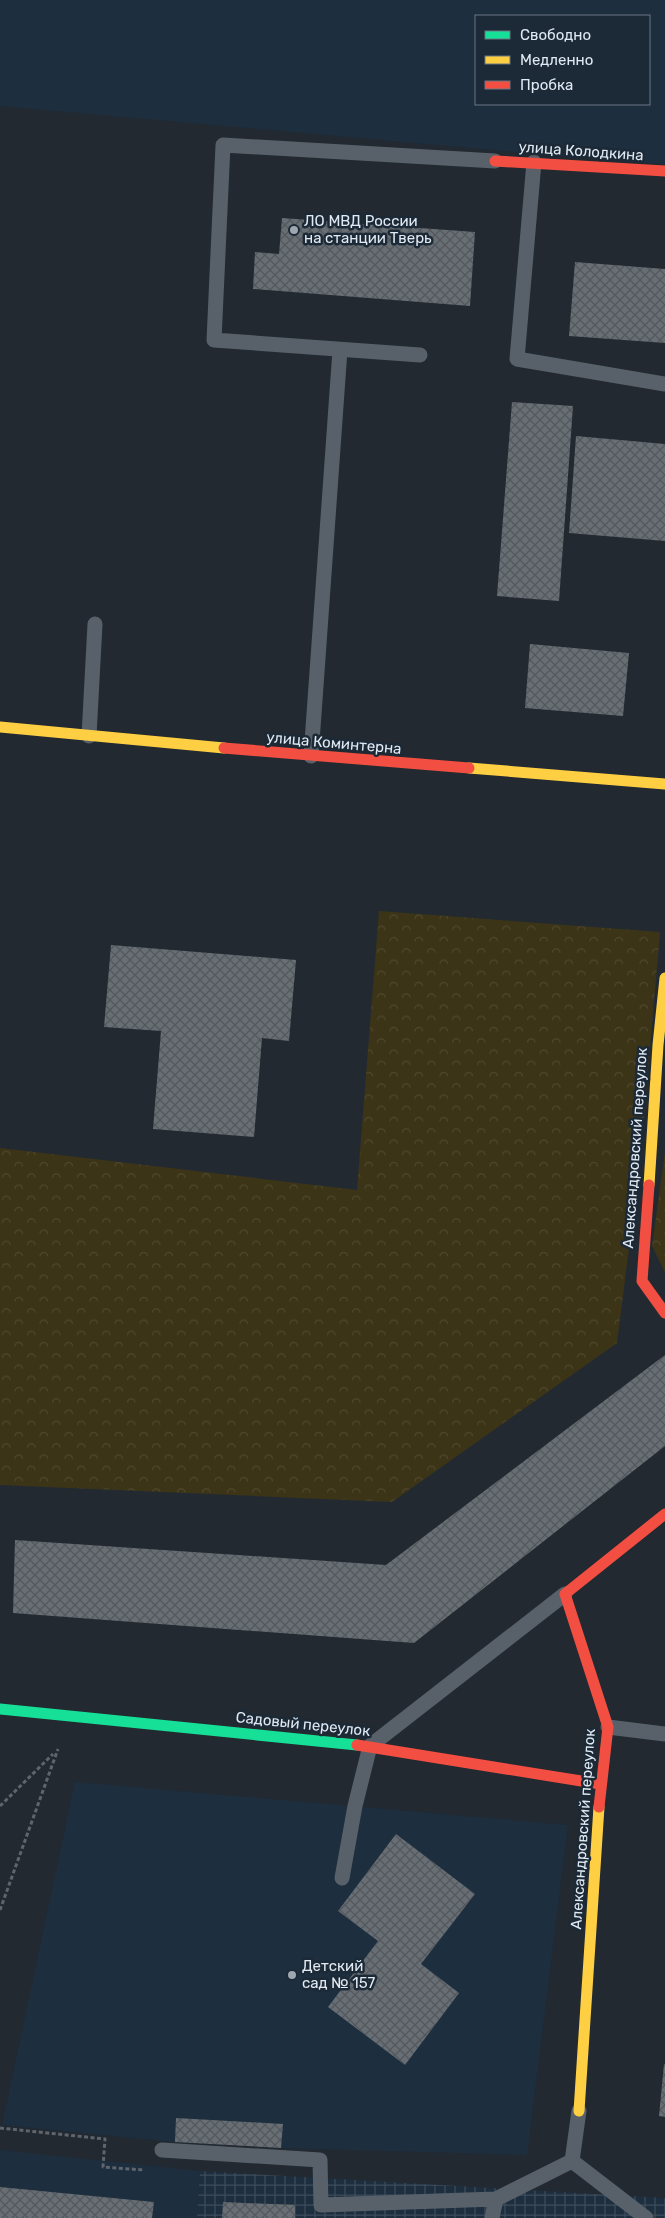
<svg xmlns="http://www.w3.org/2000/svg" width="665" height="2218" font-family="Rubik,sans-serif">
<defs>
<pattern id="industrial-grid" width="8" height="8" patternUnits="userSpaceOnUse" patternTransform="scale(1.25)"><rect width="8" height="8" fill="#1d2e3f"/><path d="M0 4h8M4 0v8" fill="none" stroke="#3e4c5b"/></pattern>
<pattern id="forest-crowns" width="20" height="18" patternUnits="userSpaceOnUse" patternTransform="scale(1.25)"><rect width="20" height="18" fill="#3c3417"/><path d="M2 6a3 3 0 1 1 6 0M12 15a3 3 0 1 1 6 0" fill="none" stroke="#4f482e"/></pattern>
<pattern id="building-cross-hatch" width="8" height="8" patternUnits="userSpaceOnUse" patternTransform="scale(1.25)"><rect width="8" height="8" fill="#676e74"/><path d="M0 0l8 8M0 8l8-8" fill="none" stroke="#54585c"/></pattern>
</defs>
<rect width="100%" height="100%" fill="#222930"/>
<path fill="#1d2e3f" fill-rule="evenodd" d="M0 0H665V164L629 162 0 106ZM476 16H649V104H476Z
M75 1782 568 1825 527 2155 281 2148 175 2142 2 2125Z
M0 2150 200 2171 197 2218H0Z"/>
<path fill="url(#industrial-grid)" d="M200 2171 665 2198V2218H197Z"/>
<path fill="url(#forest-crowns)" d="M379 911 660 932 641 1153 617 1343 392 1502 0 1485V1148L357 1190Z
M665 1152V1272L652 1246Z"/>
<path fill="url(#building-cross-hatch)" d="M282 218 475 232 470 306 253 289 255 252 279 254Z
M575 262 665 269V343L569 336Z
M512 402 573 406 559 601 497 596Z
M576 436 665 444V541L569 533Z
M530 644 629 653 623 716 525 708Z
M111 945 296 960 289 1041 262 1038 254 1137 153 1129 161 1031 104 1027Z
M665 1355V1446L414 1643 13 1613 15 1540 386 1565Z
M396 1834 475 1894 421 1964 459 1993 405 2065 328 2007 378 1941 338 1911Z
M664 2064H665V2117L659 2116Z
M176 2118 283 2124 281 2148 175 2142Z
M0 2187 154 2202 152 2218H0Z
M223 2202 295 2205V2218H222Z"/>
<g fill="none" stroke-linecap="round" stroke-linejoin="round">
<path stroke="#5e656c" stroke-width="3" stroke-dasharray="4 2.5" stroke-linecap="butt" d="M0 1806 53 1754
M0 1910 58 1749
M0 2128 105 2139 103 2167 144 2170"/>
<path stroke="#58616a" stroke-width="15" d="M534 162 517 359 665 384
M420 355 214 340 223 145 495 161
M89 736 95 624
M311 756 340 350
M608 1727 665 1734
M342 1878 355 1806 370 1746 565 1594
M162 2150 320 2160 321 2205 496 2199
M572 2161 646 2218
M492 2218 496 2199 572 2161 579 2111"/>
<path stroke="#16e098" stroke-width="11" d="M0 1709 357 1745"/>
<path stroke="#ffcf43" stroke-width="11" d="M0 727 224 748
M469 768 665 784
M649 1185 658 1045 665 978
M579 2111 599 1807"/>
<path stroke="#f24e42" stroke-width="11" d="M495 161 665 171
M224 748 469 768
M649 1185 642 1281 665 1313
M357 1745 600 1784
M599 1807 608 1727 565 1594 665 1514"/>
</g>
<g fill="#9ea6af" stroke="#1c2936" stroke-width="2">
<circle cx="294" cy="230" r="5"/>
<circle cx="292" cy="1975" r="5"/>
</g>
<g text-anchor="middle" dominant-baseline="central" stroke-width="5" stroke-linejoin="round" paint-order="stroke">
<g font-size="15" fill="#e1eaf3" stroke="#1c2936">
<text transform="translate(581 151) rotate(4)">улица Колодкина</text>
<text transform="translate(334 743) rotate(5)">улица Коминтерна</text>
<text transform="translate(635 1148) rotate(-86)">Александровский переулок</text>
<text transform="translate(303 1724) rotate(6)">Садовый переулок</text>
<text transform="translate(583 1829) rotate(-86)">Александровский переулок</text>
</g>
<g font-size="15" fill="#e1eaf3" stroke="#1c2936" text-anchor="start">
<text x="304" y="221">ЛО МВД России<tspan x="304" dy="17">на станции Тверь</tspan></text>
<text x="302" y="1966">Детский<tspan x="302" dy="17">сад № 157</tspan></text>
</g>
</g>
<rect x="475" y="15" width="175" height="90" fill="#1c2936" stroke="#6b7682"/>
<rect x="485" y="31" width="25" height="8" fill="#16e098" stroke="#6b7682"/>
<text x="520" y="40" font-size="15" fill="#e1eaf3">Свободно</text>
<rect x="485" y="56" width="25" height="8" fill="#ffcf43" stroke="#6b7682"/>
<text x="520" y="65" font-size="15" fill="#e1eaf3">Медленно</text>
<rect x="485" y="81" width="25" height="8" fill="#f24e42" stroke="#6b7682"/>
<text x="520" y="90" font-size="15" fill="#e1eaf3">Пробка</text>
</svg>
